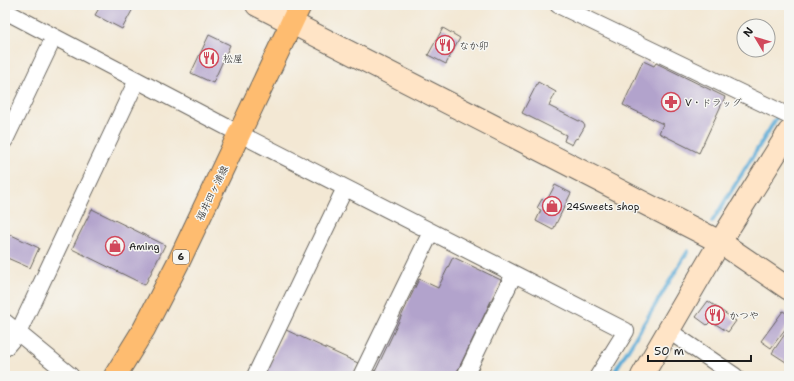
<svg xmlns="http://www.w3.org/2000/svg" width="794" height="381" font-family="'Shantell Sans','Klee One',sans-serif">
<rect width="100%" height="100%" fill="#f6f6f2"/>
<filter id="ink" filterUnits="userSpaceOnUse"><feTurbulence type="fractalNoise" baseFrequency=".025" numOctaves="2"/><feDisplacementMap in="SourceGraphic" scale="8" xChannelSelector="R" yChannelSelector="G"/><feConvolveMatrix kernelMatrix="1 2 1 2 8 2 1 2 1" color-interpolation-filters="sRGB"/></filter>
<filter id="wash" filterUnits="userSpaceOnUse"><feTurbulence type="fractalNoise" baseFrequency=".012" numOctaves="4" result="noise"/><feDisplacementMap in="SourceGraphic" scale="16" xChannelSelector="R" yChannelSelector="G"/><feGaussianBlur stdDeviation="0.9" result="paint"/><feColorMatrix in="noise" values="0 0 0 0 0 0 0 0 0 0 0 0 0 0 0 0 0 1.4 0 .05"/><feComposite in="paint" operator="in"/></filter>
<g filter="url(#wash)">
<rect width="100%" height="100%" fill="#f3e8d4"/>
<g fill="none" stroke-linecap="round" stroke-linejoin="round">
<path stroke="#5cabd6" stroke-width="4" d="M783 109 789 99
M712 222 779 114
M612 376 688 251"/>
</g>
<g id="blocks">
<path fill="#b2a3cc" d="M101 5H135L122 29 95 15Z
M443 28 460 38 446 64 428 55Z
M209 35 230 45 213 83 191 73Z
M643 61 654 66 656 63 725 97 699 153 659 133 663 124 623 105Z
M538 82 556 92 549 106 583 123 585 126 578 138 575 139 572 145 564 141 566 135 522 113Z
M555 185 571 193 553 230 536 221 541 210 537 208 542 199 546 202Z
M92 209 165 245 145 285 72 249Z
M5 232 39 248 30 268 5 257Z
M453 257 501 280 455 376H373L419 279 438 288Z
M708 301 736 321 728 332 711 321 707 325 696 317Z
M783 311 789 315V324L771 348 761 341Z
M789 328V364L772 353Z
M286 330 358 363 352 376H264Z"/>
</g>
</g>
<g filter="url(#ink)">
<use href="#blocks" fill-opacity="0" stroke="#67635c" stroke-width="1"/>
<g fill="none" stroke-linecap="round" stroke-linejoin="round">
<g stroke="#67635c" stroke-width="18">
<path id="street" d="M558 5 789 116
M5 11 240 134 626 331 598 376
M5 140 54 37
M5 322 71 376
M669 331 735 376
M5 348 18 333 137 80
M255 376 345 188
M361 376 431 232
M465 376 514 274"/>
</g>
<g stroke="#67635c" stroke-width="24">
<path id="secondary" d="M257 5 720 242 789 289
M642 376 720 242 789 132"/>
</g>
<g stroke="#67635c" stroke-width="24">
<path id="primary" d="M115 376 144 329 180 259 300 5"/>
</g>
<use href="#street" stroke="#fff" stroke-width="16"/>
<use href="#secondary" stroke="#ffe4c6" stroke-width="22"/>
<use href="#primary" stroke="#febc70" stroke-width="22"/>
</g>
</g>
<defs>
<g id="restaurant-ring" transform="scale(1)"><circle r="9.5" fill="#f6f6f2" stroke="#d1495b" stroke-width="1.5"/><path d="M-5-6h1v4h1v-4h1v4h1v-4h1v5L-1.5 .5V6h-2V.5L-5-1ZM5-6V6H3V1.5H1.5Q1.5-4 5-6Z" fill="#d1495b"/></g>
<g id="pharmacy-ring" transform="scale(1)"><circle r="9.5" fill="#f6f6f2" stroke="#d1495b" stroke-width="1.5"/><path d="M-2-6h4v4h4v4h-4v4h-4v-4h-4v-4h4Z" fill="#d1495b"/></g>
<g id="shop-ring" transform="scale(1)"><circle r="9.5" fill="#f6f6f2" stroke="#d1495b" stroke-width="1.5"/><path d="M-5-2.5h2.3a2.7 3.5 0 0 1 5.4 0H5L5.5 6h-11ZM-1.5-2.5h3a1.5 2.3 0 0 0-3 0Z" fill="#d1495b"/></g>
</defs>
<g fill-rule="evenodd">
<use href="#restaurant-ring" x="445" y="45"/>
<use href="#restaurant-ring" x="209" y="58"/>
<use href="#pharmacy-ring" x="671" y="102"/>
<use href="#shop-ring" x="552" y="206"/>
<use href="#shop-ring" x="115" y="246"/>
<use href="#restaurant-ring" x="715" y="315"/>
</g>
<g text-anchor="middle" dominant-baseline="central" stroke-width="3" stroke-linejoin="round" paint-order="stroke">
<rect fill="#f6f6f2" stroke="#5d5d5c" stroke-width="1" x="173" y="250" width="16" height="14" rx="3"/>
<g font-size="9" font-weight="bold" fill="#1c1c1c">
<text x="181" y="257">6</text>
</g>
<g font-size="10" fill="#1c1c1c" stroke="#f6f6f2" text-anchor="start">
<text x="459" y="45">なか卯</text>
<text x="223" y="58">松屋</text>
<text x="685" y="102">V・ドラッグ</text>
<text x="566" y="206">24Sweets shop</text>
<text x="129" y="246">Aming</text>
<text x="729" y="315">かつや</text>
</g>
<g font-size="10" fill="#1c1c1c" stroke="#f6f6f2">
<text transform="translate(212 193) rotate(-64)">福井四ヶ浦線</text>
</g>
</g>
<rect width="794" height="381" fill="none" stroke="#f6f6f2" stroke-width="20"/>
<g transform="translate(756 38) rotate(308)"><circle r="19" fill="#f6f6f2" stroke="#9f9f9c"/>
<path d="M0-3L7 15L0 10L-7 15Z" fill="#d1495b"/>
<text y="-6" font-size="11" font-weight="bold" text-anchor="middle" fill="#1c1c1c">N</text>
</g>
<path d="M648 355v6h103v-6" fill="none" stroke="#1c1c1c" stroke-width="2"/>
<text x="654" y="355" font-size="12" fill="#1c1c1c" stroke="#f6f6f2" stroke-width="3" paint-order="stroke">50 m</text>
</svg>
